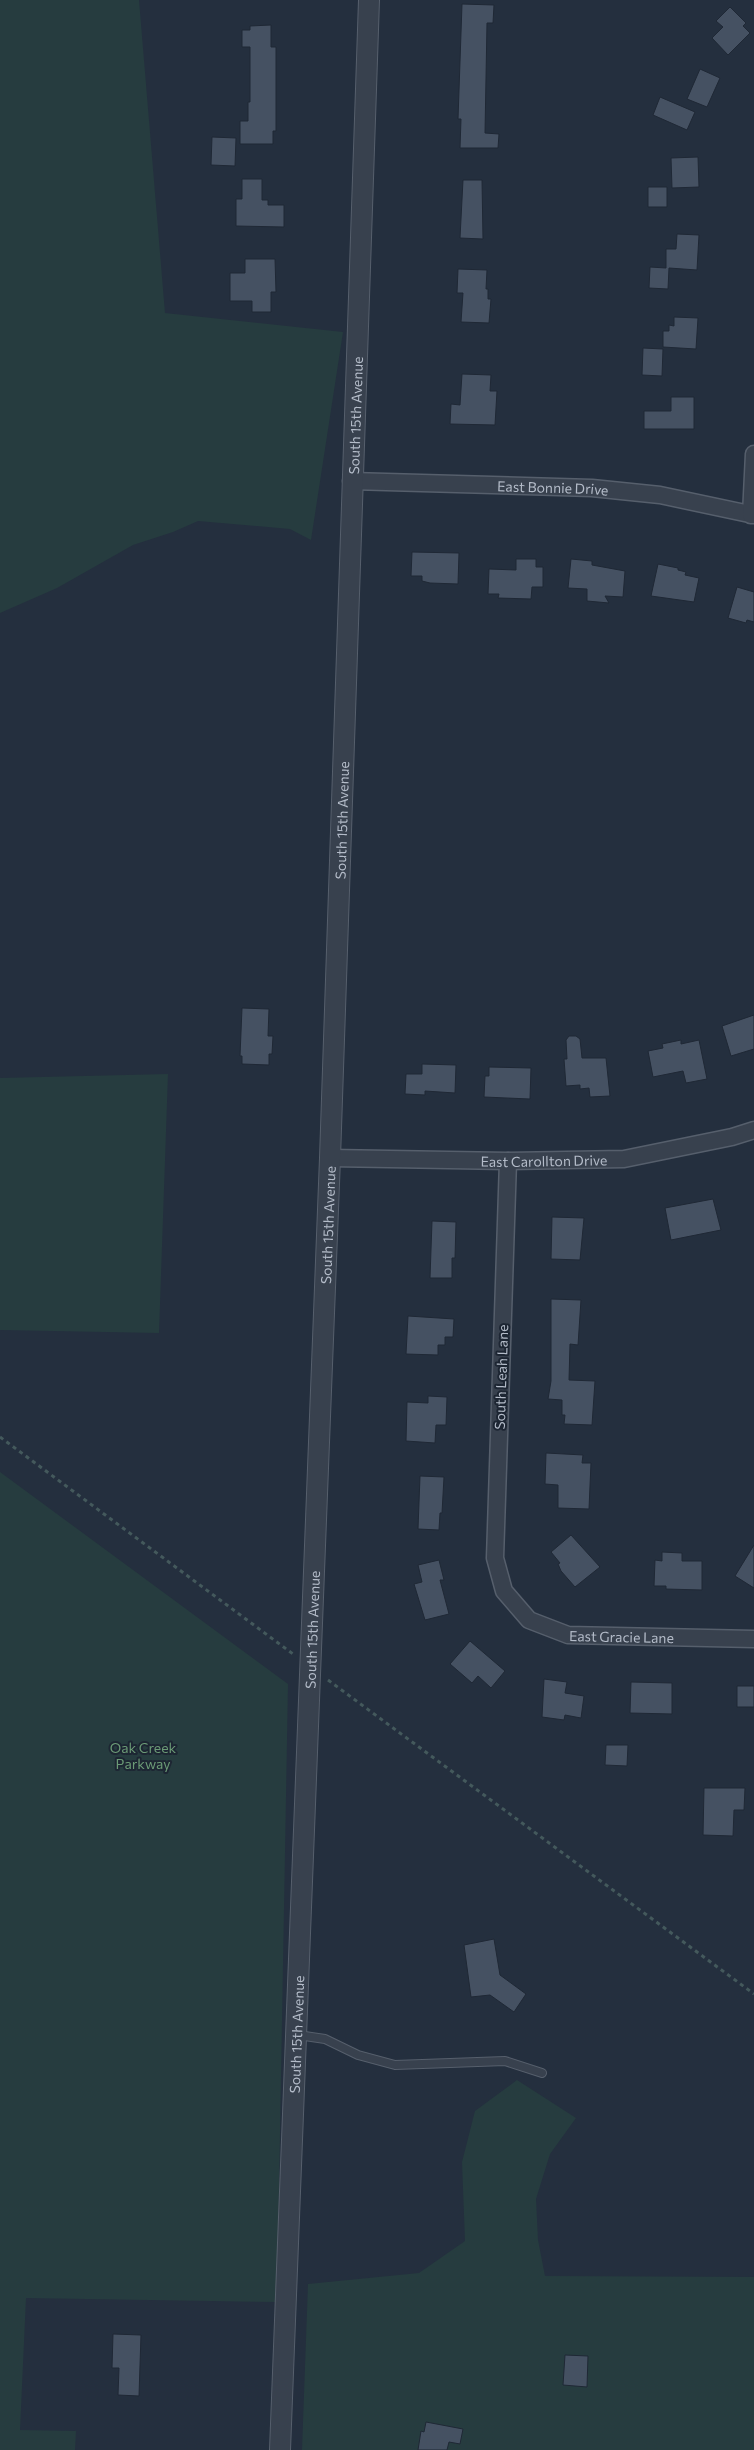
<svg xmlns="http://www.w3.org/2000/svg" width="754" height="2450" font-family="Commissioner,sans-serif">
<rect width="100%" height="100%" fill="#242f3e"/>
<path fill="#263c3f" d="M0 0H139L165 313 343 332 311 540 290 529 198 521 173 532 133 545 57 588 0 613Z
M168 1074 159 1333 0 1330V1078Z
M0 1472 288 1684 277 2302 26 2298 20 2430 76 2431 75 2450H0Z
M517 2080 576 2118 550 2154 536 2199 538 2240 545 2276 754 2277V2450H302L308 2284 419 2273 465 2241 462 2162 475 2111Z"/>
<path fill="#455162" stroke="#1f2835" d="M462 4 494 5 493 23H487L485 133 499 134 498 148H460L461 119H458Z
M730 7 746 23 743 26 750 33 728 55 712 38 723 27 716 21Z
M271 25V47H276V131H273V144H240V121H248V102H250V47H242V30H250V26Z
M700 69 720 78 707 107 687 99Z
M660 97 695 112 687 130 653 115Z
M212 137 236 138 235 166 211 165Z
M698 157 699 187 672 188 671 158Z
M242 179H262V200H268V205H284V227L236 226V199H242Z
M463 180H482L483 239 460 238Z
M648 187H667V207H648Z
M677 234 699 235 697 270 669 268 668 289 649 288 650 267 666 268V249H676Z
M245 259H275L276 292H271V312H252V301H230V273H245Z
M458 269 487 270 486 289H488V299H491L489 323 461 322 463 293H457Z
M674 317 698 318 696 349 663 347V331H669V325L674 326Z
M643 348 663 349 662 376 642 375Z
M462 374 491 375 490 391H497L495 425 450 424 451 404 460 405Z
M671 397H694V429H644V411H671Z
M412 552 459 553 458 584 430 583 422 581V576H411Z
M516 559H536V567H543V587H532L531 599 498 598 499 594H488L489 569 516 570Z
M571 559 592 561V565L625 571 623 597 605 596 609 603 587 601V589L568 588Z
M658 564 678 568V570L686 572 685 575 699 578 694 602 651 596Z
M737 587 754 592V622L747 620 746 623 728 618Z
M242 1008 269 1009 268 1036H273L272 1054H269V1065L242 1064V1056H240Z
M754 1015V1049L731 1056 722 1026Z
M569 1036H576L580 1039 582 1058H606L610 1096 590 1097 589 1088 580 1089V1085L566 1086 564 1059H567L566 1040Z
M681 1040V1044L699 1040 707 1079 686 1083 683 1071 653 1077 648 1051 663 1048 662 1044Z
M422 1064 456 1065 455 1093 425 1091V1095L405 1094 406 1074H422Z
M489 1067 531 1068 530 1099 484 1097 485 1076H489Z
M713 1199 721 1230 671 1240 665 1208Z
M552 1217 584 1218 580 1260 551 1259Z
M432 1221 456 1222 455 1258H452V1278H430Z
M551 1299 581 1300 578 1345 570 1344 569 1380 595 1381 592 1425 564 1424 565 1415H562V1400L548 1399 551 1381Z
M408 1316 454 1319 453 1337H445V1345H438V1355L406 1354Z
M428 1396 447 1397 446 1425H436L435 1443 406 1441 407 1402 428 1403Z
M546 1453 583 1455 582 1463H591L589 1509 558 1508V1485L545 1484Z
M420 1476 444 1477 442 1513H440L439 1530 418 1529Z
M571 1535 600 1567 575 1587 561 1571 558 1564 560 1563 551 1552Z
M754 1545V1588L735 1576Z
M662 1552 682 1553V1561H702V1590L666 1589V1586H654L655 1560 662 1561Z
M439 1560 444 1580H440L449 1614 425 1620 414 1584 422 1582 418 1565Z
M470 1641 505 1671 491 1688 478 1676 472 1683 450 1664Z
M544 1679 567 1682 565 1693 584 1696 581 1718 565 1715 564 1720 542 1717Z
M631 1682 672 1683V1714L630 1713Z
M737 1686H754V1707H737Z
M606 1745H628L627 1766 605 1765Z
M704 1788H745L744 1810H734L733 1836 703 1835Z
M494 1939 500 1975 526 1994 514 2012 490 1995 471 1997 464 1945Z
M113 2334 141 2335 139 2396 118 2395 119 2368H112Z
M565 2355 588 2356 587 2387 563 2385Z
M426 2422 463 2429 460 2444 449 2442 447 2450H418L421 2431 424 2432Z"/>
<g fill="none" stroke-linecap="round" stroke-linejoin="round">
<g stroke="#565f6c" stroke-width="10">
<path id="service" d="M298 2035 325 2039 358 2055 395 2065 505 2061 542 2073"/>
</g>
<g stroke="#565f6c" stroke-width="19">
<g id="minor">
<path id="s1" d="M351 481 592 488 660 495 754 515"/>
<path d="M751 515 754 454"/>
<path id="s2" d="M330 1158 508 1161 624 1159 732 1137 754 1130"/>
<path id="s3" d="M508 1161 495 1558 504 1591 529 1620 568 1635 754 1639"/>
</g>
</g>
<g stroke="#565f6c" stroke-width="22">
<g id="tertiary">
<path id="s4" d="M280 2450 330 1158 369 0"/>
</g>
</g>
<path stroke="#44595c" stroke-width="3" stroke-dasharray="4 4" stroke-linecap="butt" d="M0 1437 293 1654
M328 1680 754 1994"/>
<use href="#service" stroke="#38414e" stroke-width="8"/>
<use href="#minor" stroke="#38414e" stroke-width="16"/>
<use href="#tertiary" stroke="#38414e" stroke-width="20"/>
</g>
<g text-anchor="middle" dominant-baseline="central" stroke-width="4" stroke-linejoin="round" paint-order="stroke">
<g font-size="14" fill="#b4bcc9" stroke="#1d2633">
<text stroke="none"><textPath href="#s4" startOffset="2036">South 15th Avenue</textPath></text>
<text stroke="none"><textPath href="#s1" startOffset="202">East Bonnie Drive</textPath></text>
<text stroke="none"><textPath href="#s4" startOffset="1631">South 15th Avenue</textPath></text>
<text stroke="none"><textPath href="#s2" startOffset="214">East Carollton Drive</textPath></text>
<text stroke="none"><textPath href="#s4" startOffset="1226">South 15th Avenue</textPath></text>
<text transform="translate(501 1377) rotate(-88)">South Leah Lane</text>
<text stroke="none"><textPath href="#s4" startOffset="821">South 15th Avenue</textPath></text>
<text stroke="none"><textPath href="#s3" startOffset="565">East Gracie Lane</textPath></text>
<text stroke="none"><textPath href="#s4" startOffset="416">South 15th Avenue</textPath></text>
</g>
<g font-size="14" fill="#6b9a76" stroke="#1d2633">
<text x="143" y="1747">Oak Creek<tspan x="143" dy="16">Parkway</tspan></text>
</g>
</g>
</svg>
